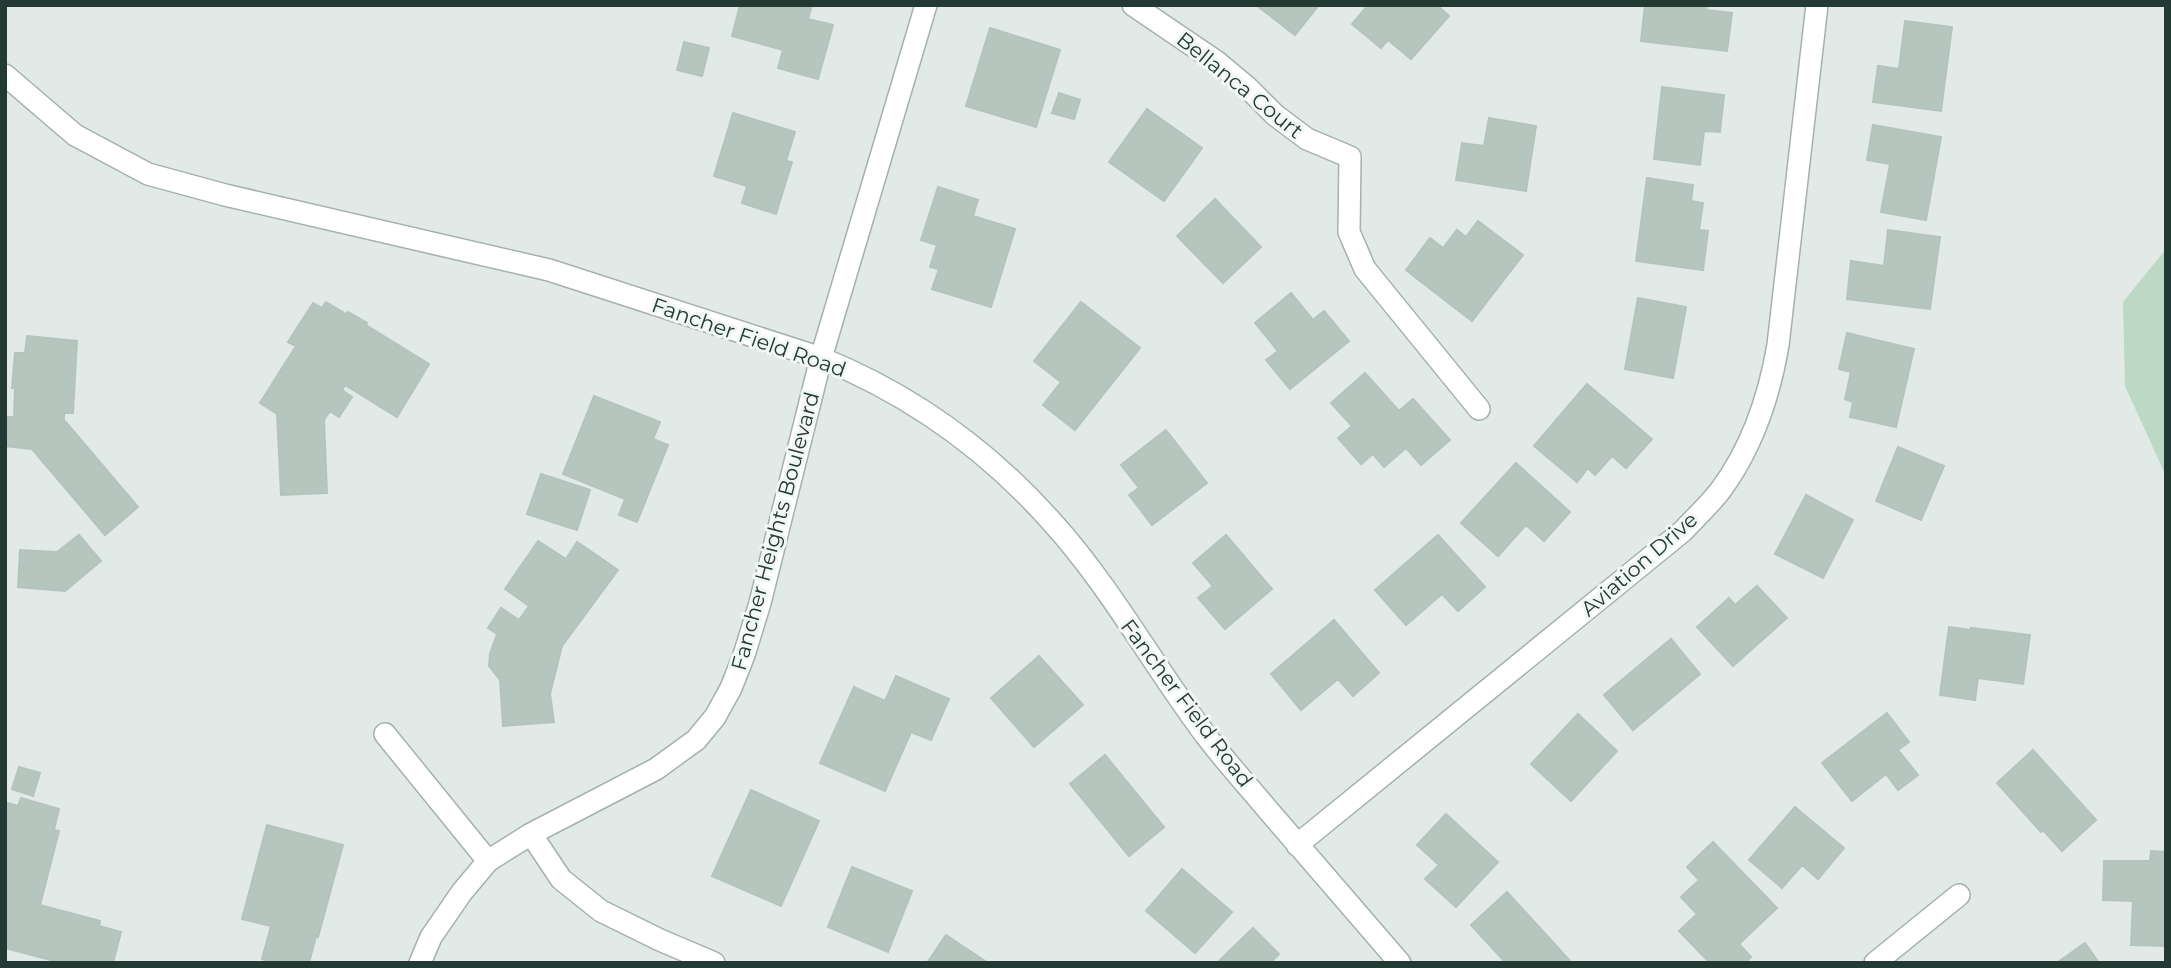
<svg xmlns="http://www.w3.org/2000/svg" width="2171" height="968" font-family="Montserrat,sans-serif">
<rect width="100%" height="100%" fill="#e1eae6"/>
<path fill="#bcd9c5" d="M2166 249V476L2125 386 2123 302Z"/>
<path fill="#b7c5bf" stroke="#b5c3bd" stroke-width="2" d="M740 5H812L808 19 833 25 818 79 778 68 783 50 732 36Z
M1256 5H1319L1295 35Z
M1368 5H1437L1449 16 1411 59 1388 40 1381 48 1352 24Z
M1645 5H1707L1706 10 1732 13 1727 51 1641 41Z
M1905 21 1952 27 1941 111 1873 102 1878 66 1899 69Z
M990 28 1060 50 1036 127 966 106Z
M684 42 709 48 702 76 677 70Z
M1662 87 1724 95 1720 132 1704 131 1700 165 1654 159Z
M1059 93 1080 100 1074 119 1052 113Z
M1147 109 1202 148 1164 201 1109 162Z
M733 113 795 132 786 161 792 162 776 214 742 203 747 186 714 176Z
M1489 118 1536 126 1526 191 1456 180 1462 143 1484 146Z
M1873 125 1941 137 1926 220 1881 212 1890 164 1867 160Z
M1647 178 1693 185 1691 201 1703 203 1699 230 1708 231 1703 270 1636 261Z
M938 187 978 200 973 216 1015 229 991 307 932 289 939 269 930 267 937 245 921 240Z
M1215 199 1261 247 1223 283 1177 236Z
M1478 221 1523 255 1472 321 1406 270 1430 238 1443 248 1457 230 1466 237Z
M1888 230 1940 237 1930 309 1847 299 1851 261 1884 266Z
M1291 293 1313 320 1324 311 1349 341 1290 389 1266 360 1278 351 1255 323Z
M1638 298 1686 307 1673 378 1625 369Z
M326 302 346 314 348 312 367 323 366 325 429 364 397 417 345 385 342 390 352 397 339 417 330 411 324 420 327 493 281 495 277 414 260 403 296 346 288 342 313 303 322 308Z
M1081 302 1140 348 1075 430 1043 405 1061 382 1034 361Z
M1847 333 1914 349 1896 427 1850 417 1853 402 1845 399 1851 372 1839 369Z
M27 336 77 341 73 413H64V420L138 507 105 535 32 449 5 446 8 417H14L15 388H12L15 353H25Z
M1365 373 1399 411 1413 399 1450 440 1421 465 1406 448 1384 467 1373 454 1361 464 1338 438 1352 426 1331 403Z
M1587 384 1652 439 1626 468 1612 456 1595 475 1588 468 1577 482 1534 446Z
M594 396 660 422 653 439 668 445 637 522 619 515 625 499 563 474Z
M1166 430 1207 483 1152 525 1129 495 1139 488 1121 465Z
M1898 447 1944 466 1921 520 1876 501Z
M1516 463 1570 512 1544 541 1526 525 1498 556 1461 523Z
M541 474 590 490 577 530 527 514Z
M1806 495 1853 520 1823 578 1775 554Z
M79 535 101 561 65 591 18 587 20 550 57 552Z
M1226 535 1272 589 1225 629 1198 598 1213 586 1193 563Z
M1438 535 1485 587 1458 611 1442 594 1406 625 1375 590Z
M538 541 566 559 577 542 618 570 562 646 550 694 554 722 503 726 500 680 489 666 490 654 497 634 488 628 501 608 519 620 529 606 505 589Z
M1757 586 1787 618 1733 666 1697 627 1729 598 1735 605Z
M1334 620 1379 673 1353 696 1338 679 1301 710 1271 674Z
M1949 627 1971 630V628L2030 635 2023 684 1978 678 1975 700 1940 695Z
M1671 639 1700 674 1633 730 1604 695Z
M1039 656 1083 705 1034 747 991 698Z
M896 676 949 699 931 740 911 732 885 791 820 763 854 687 885 701Z
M1887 713 1909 742 1898 750 1918 775 1898 790 1886 774 1852 801 1822 763Z
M1578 714 1617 751 1571 801 1531 764Z
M2033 750 2096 820 2062 851 2043 830 2041 832 1997 783Z
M1105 755 1164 827 1129 856 1070 784Z
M19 767 40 773 33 796 12 789Z
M751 790 819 821 781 906 712 876Z
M21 798 59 809 54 830 59 831 40 905 100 921 99 926 121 932 113 963H62L5 948V802L18 806Z
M1795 807 1844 848 1818 879 1802 865 1782 888 1749 860Z
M1446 814 1498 862 1456 907 1425 879 1439 865 1417 845Z
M267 825 343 845 318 937 316 936 309 963H275L262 959 271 926 242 919Z
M1713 842 1777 908 1739 944 1751 957 1745 963H1710L1679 931 1697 914 1681 897 1699 880 1687 867Z
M2151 851 2166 852V946L2131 945 2133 901 2103 900 2104 861H2150Z
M852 867 912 891 888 952 828 927Z
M1182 869 1232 912 1195 953 1146 911Z
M1507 892 1572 963H1506L1471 925Z
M1253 928 1279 954 1270 963H1217Z
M946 935 988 963H927Z
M2085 943 2099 963H2057Z"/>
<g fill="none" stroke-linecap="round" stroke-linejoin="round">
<g stroke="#a4b1ad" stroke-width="24">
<path id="minor" d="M1133 5 1217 62 1247 87 1275 115 1307 139 1350 157 1349 232 1365 269 1479 409
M5 75 75 135 148 174 225 195 549 270 821 358C910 394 988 450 1052 522 1111 587 1154 667 1207 737 1226 762 1248 786 1268 810 1312 861 1356 912 1400 963
M385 734 488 861
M531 834 561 879 601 911 660 940 714 963
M1297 845 1683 531C1695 518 1709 505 1720 491 1752 448 1769 398 1778 345L1817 5
M420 963 431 937 462 892 488 861 531 834 656 769 696 740 715 717 731 688 744 655 760 603 821 358 926 5
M1875 963 1959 895"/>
</g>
<use href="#minor" stroke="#fff" stroke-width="21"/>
</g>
<g text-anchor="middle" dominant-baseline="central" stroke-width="6" stroke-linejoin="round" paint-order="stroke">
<g font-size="21" fill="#233934" stroke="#f1f7f4">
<text transform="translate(1240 85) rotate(39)">Bellanca Court</text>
<text transform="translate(749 337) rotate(19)">Fancher Field Road</text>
<text transform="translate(775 531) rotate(-75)">Fancher Heights Boulevard</text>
<text transform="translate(1639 564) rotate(-41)">Aviation Drive</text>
<text transform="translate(1187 703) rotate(53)">Fancher Field Road</text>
</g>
</g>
<rect width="2171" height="968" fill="none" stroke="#233934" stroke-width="14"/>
</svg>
